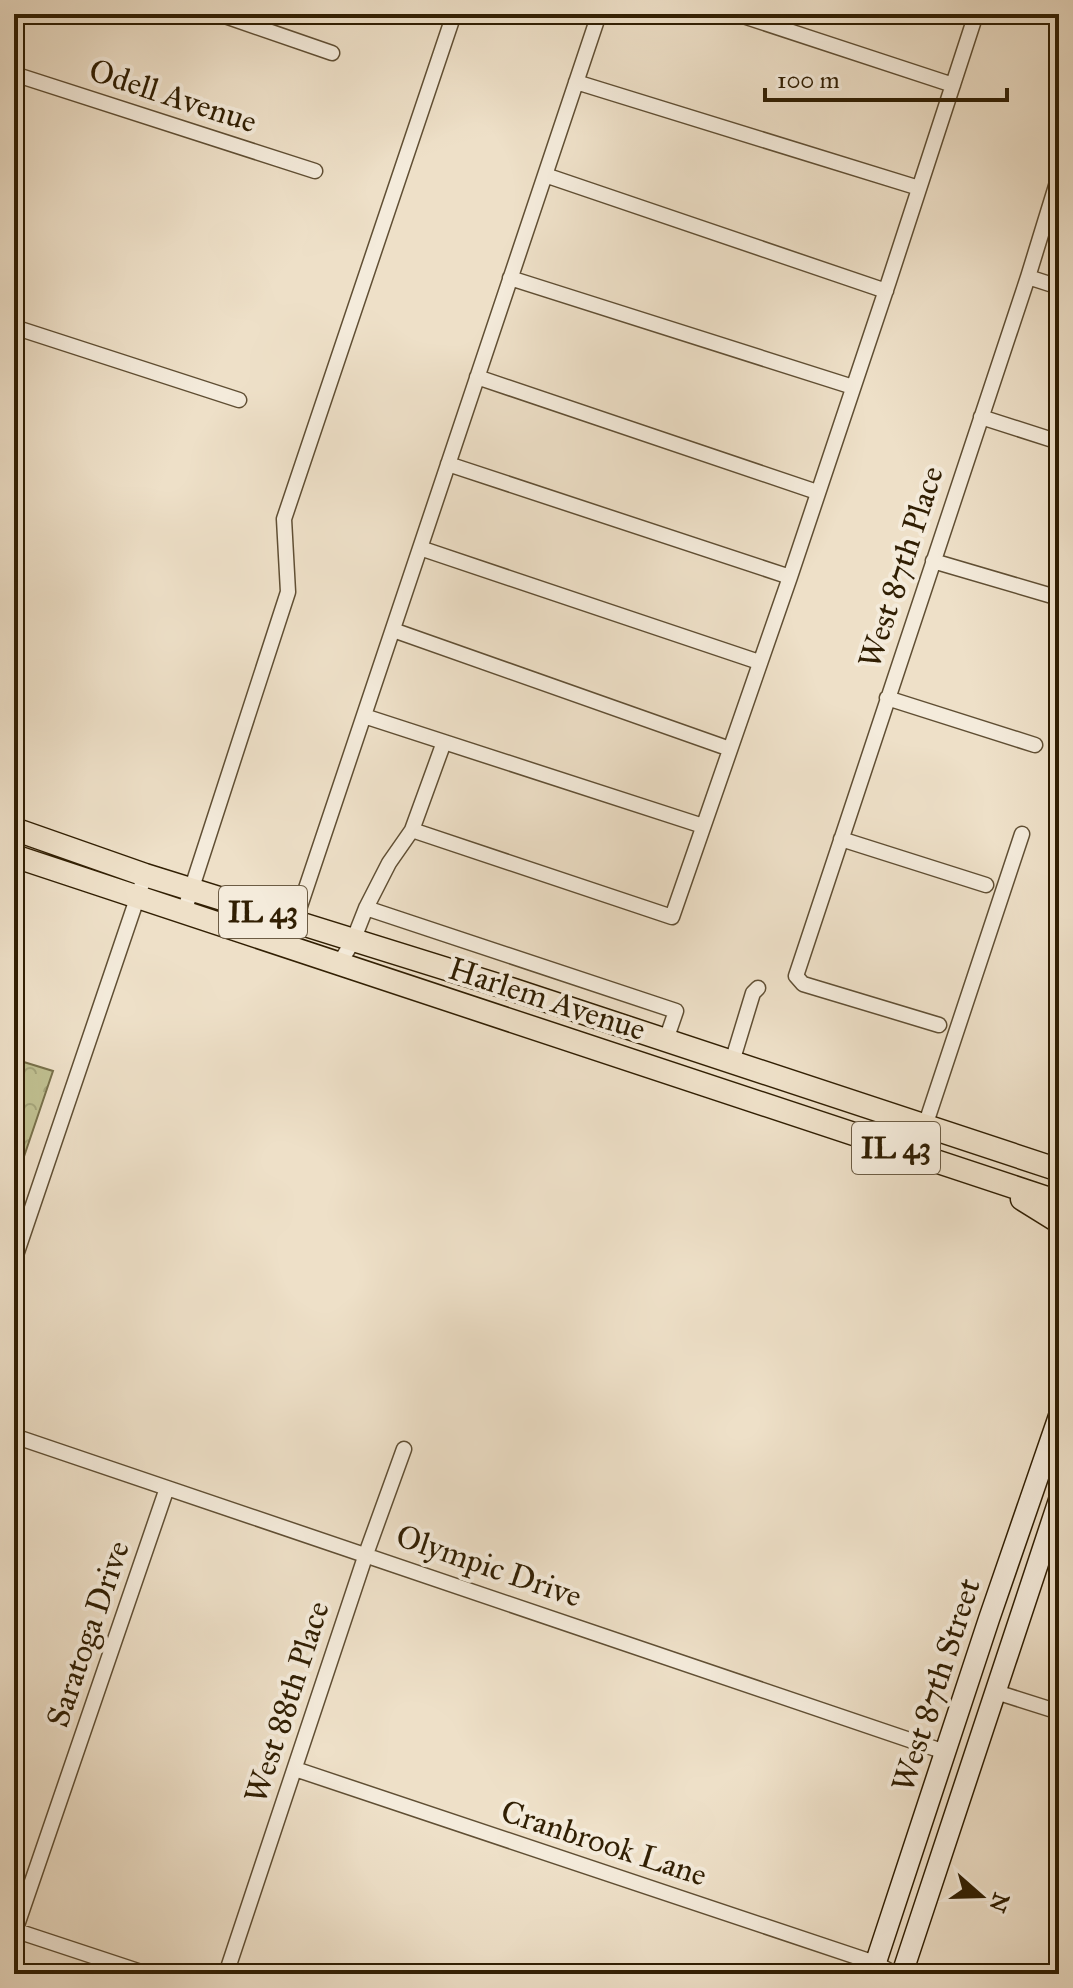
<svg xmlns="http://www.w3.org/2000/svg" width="1073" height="1988" font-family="'IM FELL Great Primer',serif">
<defs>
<pattern id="park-crowns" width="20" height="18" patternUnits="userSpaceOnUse" patternTransform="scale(2)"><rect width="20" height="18" fill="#c0c091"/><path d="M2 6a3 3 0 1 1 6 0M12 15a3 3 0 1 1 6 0" fill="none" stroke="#a5a57b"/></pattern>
</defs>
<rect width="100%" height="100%" fill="#eee0c8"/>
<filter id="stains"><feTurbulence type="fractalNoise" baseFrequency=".0025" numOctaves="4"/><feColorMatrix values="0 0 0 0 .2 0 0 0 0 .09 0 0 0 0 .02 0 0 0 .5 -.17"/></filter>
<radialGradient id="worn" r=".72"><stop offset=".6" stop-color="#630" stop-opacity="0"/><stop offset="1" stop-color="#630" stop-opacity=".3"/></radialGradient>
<path fill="url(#park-crowns)" stroke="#78704a" stroke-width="2" d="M14 1059 53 1071 14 1186Z"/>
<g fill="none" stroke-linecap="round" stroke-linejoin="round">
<g stroke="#604f34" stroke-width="17">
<path id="minor" d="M219 14 332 53
M737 14 953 85
M14 74 315 171
M576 82 919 188
M545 175 886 291
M1028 277 1059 287
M510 278 853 387
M14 327 239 400
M477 377 817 492
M981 417 1059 442
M448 464 790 577
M420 548 759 662
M933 561 1059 598
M393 630 730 749
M887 698 1035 745
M364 716 703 826
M412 830 444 742
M841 839 986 885
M366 908 676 1011 666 1040
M184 912 288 592 284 519 454 14
M287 945 599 14
M339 964 353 941 366 908 389 863 412 830 672 917 790 577 889 281 976 14
M939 1025 803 984 796 976 1028 277 1059 176
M732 1062 753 993 758 988
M925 1126 1022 834
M14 1261 145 875
M14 1436 945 1752
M996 1692 1059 1712
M295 1769 875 1963 895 1974
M14 1930 147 1974
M14 1934 167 1488
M226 1974 366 1554 404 1449"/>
</g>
<g stroke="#311f03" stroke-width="23">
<path id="secondary" d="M872 1974 989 1619 1059 1416
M902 1974 1059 1500"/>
</g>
<g stroke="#311f03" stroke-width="25">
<path id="primary" d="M14 829 145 875 514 990 1059 1170
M14 856 1059 1202
M1022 1199 1059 1222"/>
</g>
<use href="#minor" stroke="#f4ebdb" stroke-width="14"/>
<use href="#secondary" stroke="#f4ebdb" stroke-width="20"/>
<use href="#primary" stroke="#eee0c8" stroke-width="22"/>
</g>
<g text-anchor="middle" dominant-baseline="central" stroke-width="8" stroke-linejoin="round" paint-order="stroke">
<g fill="#f4ebdb" stroke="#6c5c44" stroke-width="2">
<rect x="219" y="886" width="88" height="52" rx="6"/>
<rect x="852" y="1122" width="88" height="52" rx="6"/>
</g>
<g font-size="30" font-weight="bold" fill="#311f03">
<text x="263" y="912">IL 43</text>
<text x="896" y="1148">IL 43</text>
</g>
<g font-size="32" fill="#311f03" stroke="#f4ebdb">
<text transform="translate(173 96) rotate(18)">Odell Avenue</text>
<text transform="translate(901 567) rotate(-72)">West 87th Place</text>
<text transform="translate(547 999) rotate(18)">Harlem Avenue</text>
<text transform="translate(489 1566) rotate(19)">Olympic Drive</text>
<text transform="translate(88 1634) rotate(-71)">Saratoga Drive</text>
<text transform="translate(936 1685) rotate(-72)">West 87th Street</text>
<text transform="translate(287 1702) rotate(-72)">West 88th Place</text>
<text transform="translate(604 1843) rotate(18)">Cranbrook Lane</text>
</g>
</g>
<rect width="1073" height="1988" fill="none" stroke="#eee0c8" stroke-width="48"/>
<rect x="16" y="16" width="1041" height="1956" fill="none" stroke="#311f03" stroke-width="4"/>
<rect x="24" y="24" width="1025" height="1940" fill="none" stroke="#311f03" stroke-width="2"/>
<g transform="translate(981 1896) rotate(110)" stroke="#f4ebdb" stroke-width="6" paint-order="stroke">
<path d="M0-6L14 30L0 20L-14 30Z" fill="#311f03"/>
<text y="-12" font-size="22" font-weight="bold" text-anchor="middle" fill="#311f03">N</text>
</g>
<path d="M765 88v12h242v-12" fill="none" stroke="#311f03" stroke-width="4"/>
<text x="777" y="88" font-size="24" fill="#311f03" stroke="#f4ebdb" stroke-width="6" paint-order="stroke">100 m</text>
<rect width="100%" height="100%" filter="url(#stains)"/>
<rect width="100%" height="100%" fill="url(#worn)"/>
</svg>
